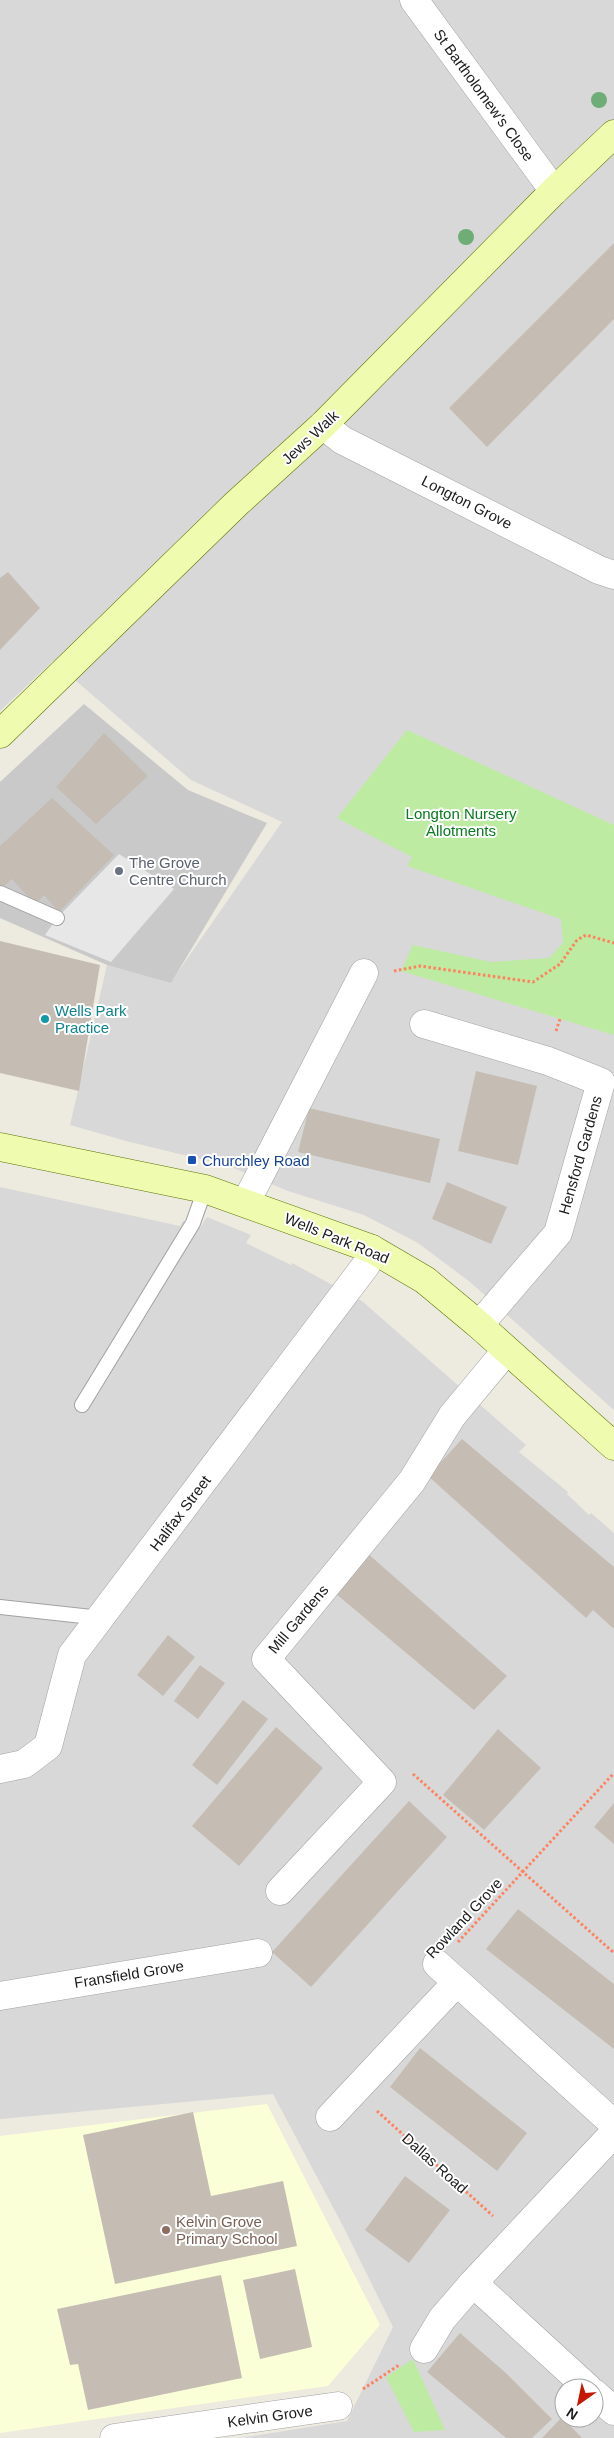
<svg xmlns="http://www.w3.org/2000/svg" width="614" height="2438" font-family="Helvetica,sans-serif">
<rect width="100%" height="100%" fill="#edeadf"/>
<path fill="#d9d8d8" fill-rule="evenodd" d="M0 0H614V1410L470 1282 418 1243 364 1215 288 1191 229 1166 126 1141 70 1125 107 965 171 982 282 822 191 780 53 661 0 711Z
M0 1187 180 1226 183 1221 200 1228 207 1217 251 1235 246 1243 291 1265 292 1263 362 1301 526 1445 519 1452 568 1492 567 1494 589 1515 591 1513 614 1533V2438H240L347 2421 393 2327 344 2228 273 2094 0 2119ZM564 2388H594V2418H564Z"/>
<path fill="#faffd7" d="M267 2104 380 2325 328 2386 0 2433V2136Z"/>
<path fill="#c9c9c9" d="M84 704 188 790 267 823 171 983 107 965 0 918V782Z"/>
<path fill="#bdeba2" d="M407 730 614 825V1035L401 971 413 945 491 962 549 958 563 943 561 919 407 866 412 857 337 818Z
M413 2359 445 2430 414 2432 386 2377Z"/>
<path fill="#e7e7e7" d="M119 854 174 889 111 962 45 935 57 918Z"/>
<path fill="#c5bdb3" d="M614 243V319L487 447 449 408Z
M8 572 40 608 0 650V578Z
M104 733 148 776 96 824 56 787Z
M52 798 114 855 59 912 44 895 35 905 12 879 0 890V846Z
M0 941 100 965 79 1091 0 1073Z
M476 1071 537 1086 518 1165 458 1151Z
M309 1108 440 1139 430 1183 298 1152Z
M447 1182 507 1207 491 1244 432 1219Z
M462 1439 614 1567V1629L593 1610 586 1618 428 1476Z
M366 1552 507 1676 474 1710 335 1593Z
M168 1635 195 1657 163 1696 137 1675Z
M200 1665 225 1683 198 1719 174 1701Z
M243 1700 268 1719 217 1785 192 1765Z
M276 1727 323 1768 239 1866 192 1826Z
M498 1729 541 1768 484 1830 443 1795Z
M409 1801 447 1837 311 1987 272 1952Z
M614 1803V1844L594 1827Z
M518 1909 614 1984V2049L486 1949Z
M420 2048 527 2133 497 2171 390 2087Z
M193 2112 211 2196 283 2181 297 2246 115 2284 83 2135Z
M405 2176 450 2210 409 2263 365 2230Z
M295 2269 312 2347 260 2359 243 2280Z
M221 2275 242 2378 88 2410 78 2364 70 2365 57 2309Z
M460 2333 507 2374 552 2419 532 2438H506L427 2372Z
M562 2417 582 2438H542Z"/>
<g fill="none" stroke-linecap="round" stroke-linejoin="round">
<g stroke="#a2a2a2" stroke-width="16">
<path id="lane" d="M0 893 57 918
M82 1405 193 1223 205 1189
M0 1607 101 1618"/>
</g>
<g stroke="#a2a2a2" stroke-width="29">
<path id="street" d="M414 0 554 191
M323 425 342 440 599 570 614 575
M424 1024 548 1061 601 1082 558 1233 479 1325
M246 1202 364 973
M0 1769 24 1764 48 1746 72 1655 366 1265 372 1249
M280 1891 382 1782 266 1659 412 1481 452 1416 506 1351
M437 1964 457 1982
M0 1996 258 1953
M330 2117 457 1982 614 2124
M473 2283 588 2388
M424 2349 442 2319 473 2283 614 2133
M594 2393 614 2411
M114 2438 338 2406"/>
</g>
<g stroke="#5a7400" stroke-width="29">
<path id="secondary" d="M0 734 236 504 323 425 554 191 614 134
M0 1147 205 1189 372 1249 425 1280 479 1325 614 1446"/>
</g>
<path stroke="#ff825f" stroke-width="3" stroke-dasharray="2.5 2.5" stroke-linecap="butt" d="M394 971 420 966 533 982 560 964 577 940 586 935 614 943
M556 1031 560 1019
M413 1774 614 1953
M458 1942 614 1773
M377 2111 493 2216
M363 2389 399 2365"/>
<use href="#lane" stroke="#fff" stroke-width="14"/>
<use href="#street" stroke="#fff" stroke-width="28"/>
<use href="#secondary" stroke="#effcaf" stroke-width="28"/>
</g>
<g fill="#6ead75">
<circle cx="599" cy="100" r="8"/>
<circle cx="466" cy="237" r="8"/>
</g>
<circle fill="#6b7280" stroke="#fff" stroke-width="2" cx="119" cy="871" r="5"/>
<circle fill="#0f9aa8" stroke="#fff" stroke-width="2" cx="45" cy="1019" r="5"/>
<rect fill="#1a4fb4" stroke="#fff" stroke-width="2" x="187" y="1155" width="10" height="10" rx="2.5"/>
<circle fill="#8d6e63" stroke="#fff" stroke-width="2" cx="166" cy="2230" r="5"/>
<g text-anchor="middle" dominant-baseline="central" stroke-width="4" stroke-linejoin="round" paint-order="stroke">
<g font-size="15" fill="#1b1b1b" stroke="#fff">
<text transform="translate(484 95) rotate(54)">St Bartholomew's Close</text>
<text transform="translate(310 437) rotate(-43)">Jews Walk</text>
<text transform="translate(467 502) rotate(27)">Longton Grove</text>
<text transform="translate(580 1155) rotate(-74)">Hensford Gardens</text>
<text transform="translate(337 1238) rotate(22)">Wells Park Road</text>
<text transform="translate(180 1513) rotate(-53)">Halifax Street</text>
<text transform="translate(298 1619) rotate(-50)">Mill Gardens</text>
<text transform="translate(464 1918) rotate(-47)">Rowland Grove</text>
<text transform="translate(129 1974) rotate(-9)">Fransfield Grove</text>
<text transform="translate(435 2163) rotate(42)">Dallas Road</text>
<text transform="translate(270 2416) rotate(-8)">Kelvin Grove</text>
</g>
<g font-size="15" fill="#067b1e" stroke="#fff">
<text x="461" y="813">Longton Nursery<tspan x="461" dy="17">Allotments</tspan></text>
</g>
<g font-size="15" fill="#5b616d" stroke="#fff" text-anchor="start">
<text x="129" y="862">The Grove<tspan x="129" dy="17">Centre Church</tspan></text>
</g>
<g font-size="15" fill="#0d838f" stroke="#fff" text-anchor="start">
<text x="55" y="1010">Wells Park<tspan x="55" dy="17">Practice</tspan></text>
</g>
<g font-size="15" fill="#164399" stroke="#fff" text-anchor="start">
<text x="202" y="1160">Churchley Road</text>
</g>
<g font-size="15" fill="#785e54" stroke="#fff" text-anchor="start">
<text x="176" y="2221">Kelvin Grove<tspan x="176" dy="17">Primary School</tspan></text>
</g>
</g>
<g transform="translate(579 2403) rotate(213)"><circle r="24" fill="#ffffff" stroke="#a4a4a4"/>
<path d="M0-4L9 19L0 12L-9 19Z" fill="#c61700"/>
<text y="-8" font-size="14" font-weight="bold" text-anchor="middle" fill="#1b1b1b">N</text>
</g>
</svg>
